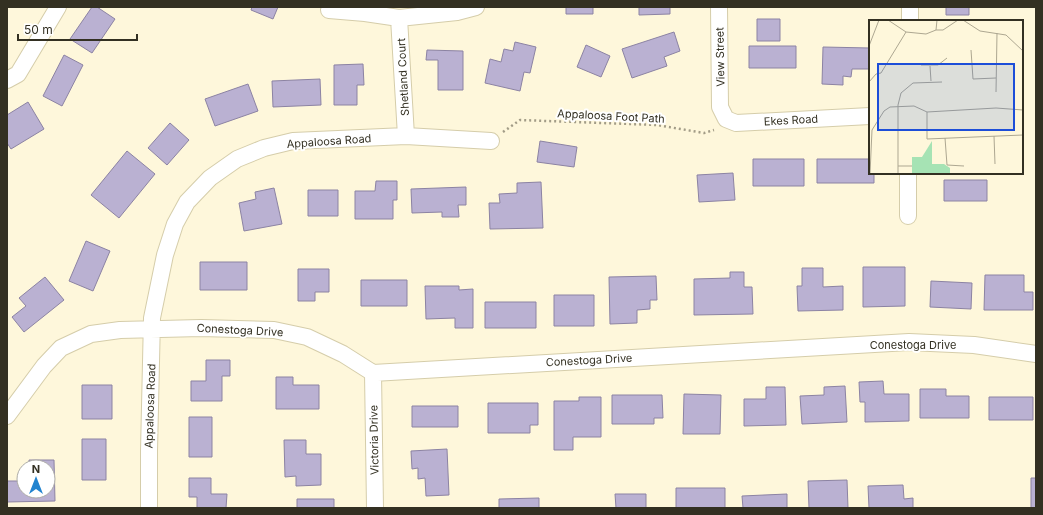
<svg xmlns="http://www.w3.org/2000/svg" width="1043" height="515" font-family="Inter,sans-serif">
<rect width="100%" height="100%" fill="#fef7db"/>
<path fill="#bab1d2" stroke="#8c83a3" d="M92 7H97L115 19 92 53 70 39Z
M252 7H278L273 19 251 10Z
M566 7H593V14H566Z
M639 7H670V14L639 15Z
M946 7H969V15H946Z
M757 19H780V41H757Z
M674 32 680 51 664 57 667 66 632 78 622 49Z
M515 42 536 47 530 73 524 72 520 91 485 83 490 59 501 62 504 49 513 51Z
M586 45 610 56 601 77 577 67Z
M749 46H796V68H749Z
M823 47 870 48 869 69H852L851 77 843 76V85L822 84Z
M427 50 463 51V90H438V60H426Z
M64 55 83 65 62 106 43 96Z
M363 64 364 85H357V105H334V65Z
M320 79 321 105 273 107 272 81Z
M248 84 258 111 215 126 205 99Z
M28 102 44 129 11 149 7 143V115Z
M170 123 189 140 167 165 148 148Z
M540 141 577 147 574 167 537 162Z
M127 151 155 174 119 218 91 195Z
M753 159H804V186H753Z
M817 159H870V173H874V183H817Z
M733 173 735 200 699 202 697 175Z
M944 180H987V201H944Z
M376 181H397V200H393V219H355V191H375Z
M541 182 543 228 490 229 489 203H500L499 194 517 193V183Z
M466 187V205H458L459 217H442V212L412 213 411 189Z
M274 188 282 224 244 231 239 203 256 199 255 192Z
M308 190H338V216H308Z
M86 241 110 251 93 291 69 281Z
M200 262H247V290H200Z
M863 267H905V306L863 307Z
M802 268H823V287L843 286V310L798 311 797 286H802Z
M298 269H329V292H315V301H298Z
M730 272H744V287H752L753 314 694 315V279L730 278Z
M985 275H1024V292H1033V310H984Z
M656 276 657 300H650V309L637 310V323L610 324 609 277Z
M45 277 64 300 24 332 12 317 26 306 19 298Z
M361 280H407V306H361Z
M931 281 972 283 971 309 930 307Z
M425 286H459V290L473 289V328H455V318L426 319Z
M554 295H594V326H554Z
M485 302H536V328H485Z
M206 360H230V376H222V401H191V381H206Z
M276 377H293V385H319V409H276Z
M883 381 884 394H909V421L865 422V402H860L859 382Z
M82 385H112V419H82Z
M845 386 847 422 802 424 800 396 824 395V387Z
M766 387H785L786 425 744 426V399H766Z
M920 389H946V396H969V418H920Z
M684 394 721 395 720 434H683Z
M612 395H662L663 418H654V424H612Z
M579 397H601V437H573V450H554V401H579Z
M989 397H1033V420H989Z
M488 403H538V425H530V433H488Z
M412 406H458V427H412Z
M189 417H212V457H189Z
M82 439H106V480H82Z
M284 440H306V454H321V485L296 486V476L285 477Z
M447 449 449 495 426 496 425 478 418 479V468L412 469 411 451Z
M29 460H54L55 501 7 502V481H24V491H48V467H29Z
M189 478H211V494H227L226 508H197V497H189Z
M1031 478H1036V508H1031Z
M847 480 848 508H809L808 481Z
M903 485 904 499 913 498V508H869L868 486Z
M676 488H725V508H676Z
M615 494H646V508H616Z
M787 494V508H743L742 496Z
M539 498V508H499V499Z
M297 499H334V508H297Z"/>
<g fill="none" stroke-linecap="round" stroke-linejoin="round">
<g stroke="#d5cdaa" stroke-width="18">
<path id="street" d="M719 7 720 107 726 119 736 123 870 116
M329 10 365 13 399 18 457 12 476 7
M399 18 406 136
M910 21V7
M7 80 18 74 58 7
M908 216V173
M373 373 375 508
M7 416 44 366 61 348 91 334 120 330 201 328 274 330 307 337 343 354 373 373 909 342 974 345 1036 354
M149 508V451L152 318 165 255 175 224 187 202 210 178 237 159 264 148 293 141 406 136 491 141"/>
</g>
<path stroke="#a29c87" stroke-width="2.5" stroke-dasharray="2 3" stroke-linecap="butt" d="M503 132 520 120 657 125 704 133 714 130"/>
<use href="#street" stroke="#fff" stroke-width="16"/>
</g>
<g text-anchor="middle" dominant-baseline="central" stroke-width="4" stroke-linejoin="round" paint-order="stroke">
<g font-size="11" fill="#333022" stroke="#fff">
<text transform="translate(720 57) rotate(-91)">View Street</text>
<text transform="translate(403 77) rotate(-93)">Shetland Court</text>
<text transform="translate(611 116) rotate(3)">Appaloosa Foot Path</text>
<text transform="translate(791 120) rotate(-3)">Ekes Road</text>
<text transform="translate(329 141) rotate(-4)">Appaloosa Road</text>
<text transform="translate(240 330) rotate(3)">Conestoga Drive</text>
<text x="913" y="345">Conestoga Drive</text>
<text transform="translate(589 360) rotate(-3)">Conestoga Drive</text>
<text transform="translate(150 406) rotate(-88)">Appaloosa Road</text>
<text transform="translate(374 440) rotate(-91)">Victoria Drive</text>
</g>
</g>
<g transform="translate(869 20)">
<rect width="154" height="154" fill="#fef7db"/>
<path d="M63 121V144H75L81 148V154H43V137H53Z" fill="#a6e3b4"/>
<path fill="none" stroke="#ada791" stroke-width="1" d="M19 0 37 12 57 14 67 10 68 0M94 0 111 11 137 15 154 31M67 10H74L89 0M0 26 10 0M102 30 104 59 127 58M52 45H69L78 38M61 46 62 61M0 62 7 54 12 53 37 12M127 72 128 13M58 92V119L154 115M125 116 126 144M76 118 78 145 95 146M29 146H43M1 154 3 110 15 91 21 87 45 86 58 92 127 88 154 90M29 154V85L32 73 44 63 73 62"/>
<path fill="#1d4ed8" fill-opacity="0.15" stroke="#1d4ed8" stroke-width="2" d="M9 44H145V110H9Z"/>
<rect width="154" height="154" fill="none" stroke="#333022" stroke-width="2"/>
</g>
<rect width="1043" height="515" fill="none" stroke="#333022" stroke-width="16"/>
<g transform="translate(36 479)"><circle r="19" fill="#ffffff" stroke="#adaca7"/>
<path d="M0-3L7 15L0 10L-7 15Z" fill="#2183cf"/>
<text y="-6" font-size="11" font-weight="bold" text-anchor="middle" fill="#333022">N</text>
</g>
<path d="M18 34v6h119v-6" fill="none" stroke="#333022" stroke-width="2"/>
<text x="24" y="34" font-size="12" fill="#333022" stroke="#ffffff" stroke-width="3" paint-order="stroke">50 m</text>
</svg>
